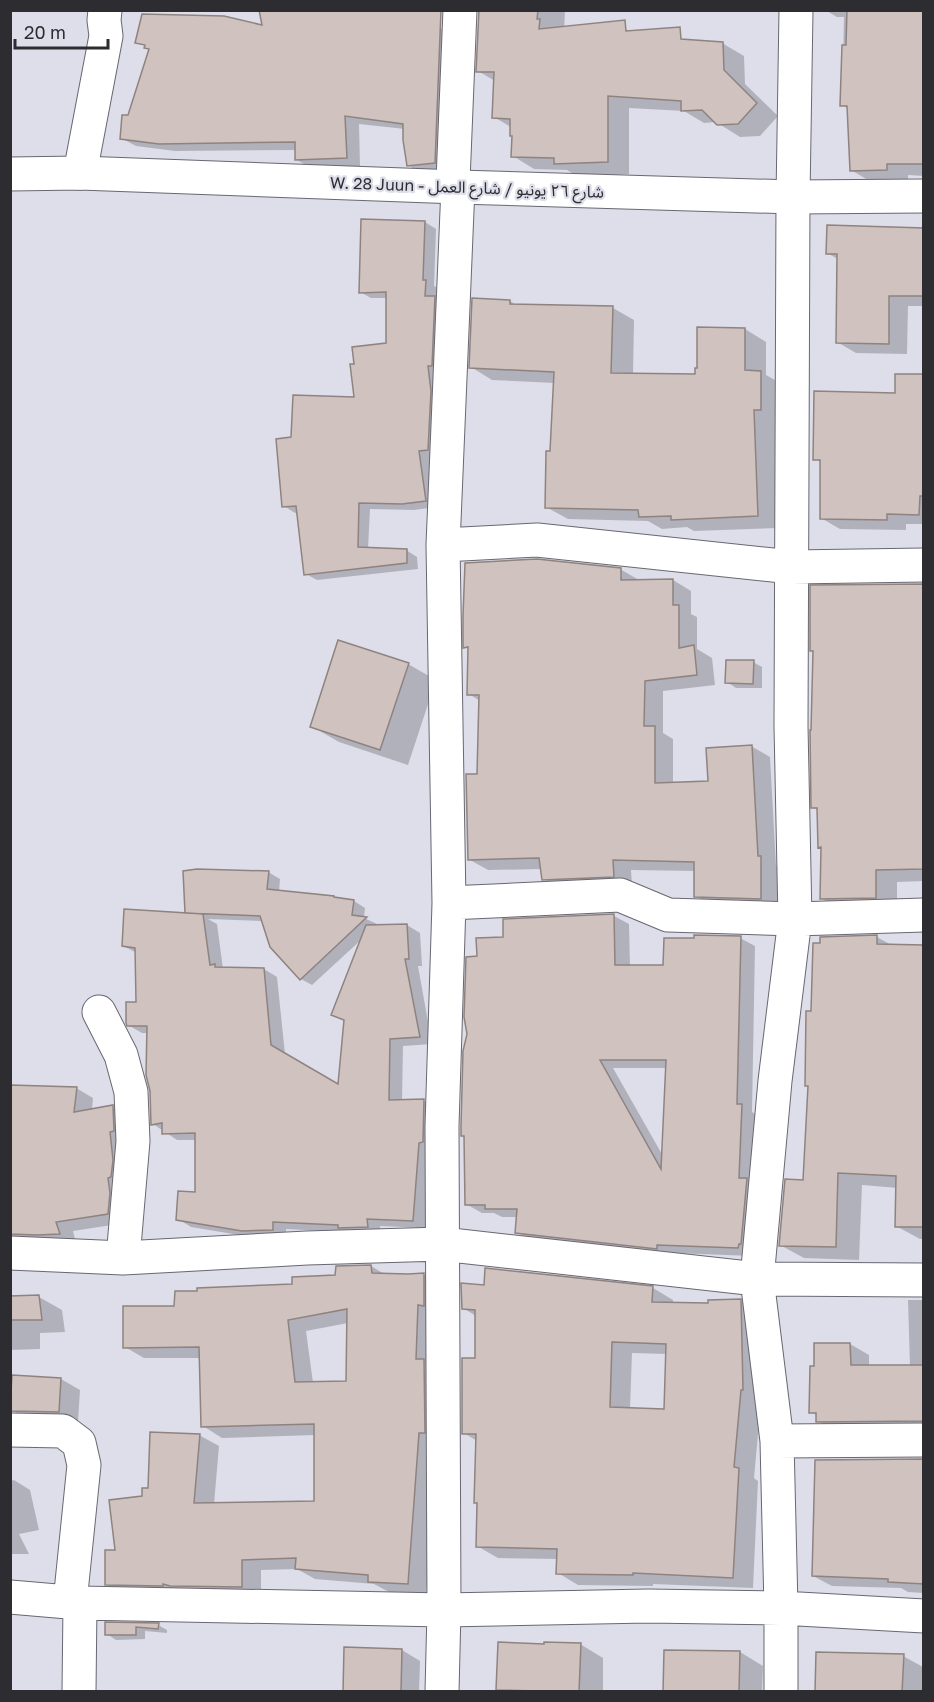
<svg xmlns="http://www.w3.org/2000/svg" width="934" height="1702" font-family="'Golos Text','Noto Sans Arabic',sans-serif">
<rect width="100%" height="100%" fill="#dddee9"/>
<path fill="#0003" fill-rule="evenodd" d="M492 10H565L564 31 722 43 744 56 745 84 778 116 760 136 740 137 716 122 704 123 684 111 629 108V174L577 176 567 170 534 169 513 156 514 136 511 127 494 117 495 81 478 71Z
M825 10H924V176L908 175V182L873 183 851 170 849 109 842 105 844 17H837Z
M264 27 440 28 454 36 449 170 422 174 408 165 405 129 359 124 360 166 311 168 297 160 296 150 175 151 136 146 121 138 129 117Z
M425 222 436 229 434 286 436 287V299L445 304 439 455 430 456 436 507 414 510 370 509 368 549 406 550 417 557 418 569 317 580 306 574 298 512 295 513 284 506 293 439 356 399 387 345V298H371L360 292Z
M924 230V306H908L907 354 856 353 837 342 838 259 827 253Z
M474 300 510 301 518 306 613 308 634 320 633 375H697L745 329 766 342V375L782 384V422H775L779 528 694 531 687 527 662 529 648 521 568 519 546 507 555 383 492 380 471 367Z
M924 376V524H906V530L840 529 821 518V462L815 459 896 394Z
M620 569 639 580H673L691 591V614L697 617V649L712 658 715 685 663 691V733L673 739V784L709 782 751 746 770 757 776 866 779 868V909L714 907 696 896V871L631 870 632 886 562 890 544 879 542 869 488 870 470 860 478 775 480 701 469 694 470 650 465 647Z
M924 585V881L897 882V909L843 911 822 899 823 849 819 847V811L813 807Z
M753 662 762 667V688H736L727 682Z
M408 664 436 680 408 765 339 742 311 726Z
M268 872 280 879 279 892 354 901 365 908 364 918 377 924 376 926 407 925 420 933 422 966H418L432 1044 403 1046 402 1101H424L437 1108 426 1228 380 1226 381 1234 286 1229V1237L257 1238 191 1227 178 1219 196 1194 197 1140H177L153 1124 149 1033H142L128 1025 137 1003V953L123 946 192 915 186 912ZM208 919 263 921 301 979 312 985 362 939 333 1015 346 1022 339 1086 285 1054 277 977 264 969H223L217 924Z
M614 916 629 924 630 966 665 967 740 938 755 946 752 1112 757 1115 753 1256 673 1253 672 1257 532 1241 517 1232 518 1217H502L494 1213H482L466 1204V1138L462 1136 479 957 504 938ZM613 1068H667L663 1156Z
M877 937 893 946 924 947V1239H920L896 1226 898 1188 862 1185 859 1260 804 1258 780 1245 805 1181 812 1013Z
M76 1088 93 1098 92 1110 112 1107 129 1117 125 1223 73 1231 76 1243 10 1237V1168Z
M371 1266 386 1275H424L443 1286 438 1443 426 1594 389 1592 374 1584 315 1579 297 1569 261 1570V1598L125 1595 106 1584 117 1551 144 1497 199 1435 219 1446 214 1504 316 1503V1435L222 1438 203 1426 201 1358H144L125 1347 176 1307 294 1286ZM348 1323 347 1382 313 1383 306 1331Z
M487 1269 653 1288 673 1300V1304H709L740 1301 761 1313V1401L754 1478 758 1481 753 1588 653 1584V1586L578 1585 558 1573V1559L498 1558 477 1546V1441L464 1433 476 1359V1316L463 1308 486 1286ZM632 1353 667 1354 666 1411 630 1409Z
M10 1296 14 1297H39L62 1310 65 1332 40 1333V1349L10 1350Z
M908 1300H924V1431L836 1432 818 1421V1416L811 1412 816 1367 850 1344 869 1355V1367H910Z
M61 1379 80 1390 78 1422 30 1421 11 1410Z
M924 1460V1593L908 1592 901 1588 832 1586 813 1576Z
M14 1480 30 1490 39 1530 19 1534 29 1554H10V1481Z
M107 1624 158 1625 167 1630V1633L145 1631V1639L116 1640 107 1634Z
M499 1644 545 1645 580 1644 603 1658V1691L610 1692H498Z
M402 1650 420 1661 419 1692H344Z
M740 1652 763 1666 762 1692H664Z
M903 1656 923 1667 924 1692H816Z"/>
<path fill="#cfc2bf" stroke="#8f8380" stroke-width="1.5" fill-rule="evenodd" d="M259 10H441L435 163 407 166 403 140V124L345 116 347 158 295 160V142L159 144 120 139 122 115H128L149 49 144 48 145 45 135 43 142 14 224 16 262 25Z
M479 10H538L537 19H540L539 29 625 20 626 31 680 27 681 39 723 42 724 70 757 103 738 124 717 125 702 110 681 111V101L608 96V162L554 164V158L511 157 512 136H510V119L492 118 494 72H476Z
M847 10H924V164H887V170L850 171 847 106H840L842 45H846Z
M361 219 425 221 423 280H426L425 296H435L432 366H428L431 391 428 450 419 451 426 501 402 504 359 503 358 547 407 549V563L304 575 296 506 282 507 276 439 291 437 293 395 354 397 350 364H354L352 347 386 343V292L359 293Z
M827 225 924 228V296H889V344L836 343 837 254H826Z
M472 298 510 300V304L613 306 611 373 695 374V368H697V327L745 328V370L761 371V410H754L758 516 671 520V516L639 517 638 510 545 508 546 451H550L554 372 469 368Z
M895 374H924V496H920L919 515 887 514V520L820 519V460H813L814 391 895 393Z
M537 559 621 568V580L673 579V605H679V648L694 645 697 675 645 681 644 726H655V783L708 781 706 748 752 745 758 856H761V899L694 897V862L613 860 614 877 542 880 539 858 468 860 466 774H477L479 695H467L468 647 463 648V616L465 563Z
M924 584V869L876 870V898L820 899 821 847 818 848 817 808H811L810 730H811L813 651H810V585Z
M338 640 409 663 380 750 310 727Z
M726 660H754L753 684 725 683Z
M197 869 269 871 267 889 334 896V897L354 900 352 915 367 917 300 980 270 947 260 916 185 913 183 871Z
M124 909 203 914 210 965 215 964V967L264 968 271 1045 338 1084 344 1020 331 1015 366 925 407 924 409 959H405L420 1037 390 1039 389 1100 424 1099 423 1142 419 1143 413 1221 367 1219 368 1227 338 1228V1225L273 1222V1230L242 1231 176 1220 178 1191 195 1192V1133L162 1134V1123L151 1125 150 1091 146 1075 147 1026H127L126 1023V1002H136L135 948 122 946Z
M614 914 615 965H663L664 938H694V935L741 936 737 1104H742L739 1178H747L741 1244H739L738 1248 657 1245V1249L515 1233 517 1209H485V1205H465L464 1136H461V1126L463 1051 467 1034 464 1017 466 957 477 956 476 938 503 937V919ZM600 1060H666L661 1169Z
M877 935V944L924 945V1227H895L896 1176 838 1173 836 1247 779 1246 785 1179 803 1180 808 1086H805L806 1011H811L813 943H820V937Z
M10 1085 77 1087 74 1112 113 1105 114 1131 110 1132 113 1160 111 1177 108 1178 110 1193 108 1214 56 1222 60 1234 37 1235 10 1234Z
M371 1265 372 1273 408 1274 424 1273V1306L418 1305 416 1359H424L425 1433H419L408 1584 368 1582V1575L295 1569 296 1558 242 1560V1587L170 1586 163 1584V1586L105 1585V1550H115L109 1500 142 1496V1488H148L150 1432 200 1434 194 1503 314 1501V1424L201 1427 199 1347 123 1348V1306H174L175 1291H197V1288L292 1284V1277L335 1275 336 1266ZM347 1309 346 1381 295 1382 288 1320Z
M485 1268 653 1286 652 1302 708 1303V1300L741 1299 743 1390H741L734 1467 739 1468 733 1578 633 1573V1575L556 1574 557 1549 476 1547 477 1503H474L476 1434H462V1358H475V1310L462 1309 461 1283 484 1285ZM612 1342 666 1344 664 1409 610 1407Z
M39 1295 42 1320H10V1296Z
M814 1343H850L851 1365H924V1421L816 1422V1413H809L810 1366H814Z
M12 1375 61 1378 59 1412 10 1411Z
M924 1459V1584L888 1582V1579L812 1576 815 1460Z
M105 1622 159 1623 158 1629 136 1627V1635H105Z
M498 1642 544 1644V1642L581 1643 579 1692 496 1690Z
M344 1647 402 1649 401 1692H343Z
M664 1650 740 1651 739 1692H663Z
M816 1652 904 1654 902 1692H815Z"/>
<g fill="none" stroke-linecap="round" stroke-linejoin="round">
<g stroke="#676871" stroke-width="35">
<path id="street" d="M80 173 106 36 104 20 105 10
M443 545 537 540 792 567 924 565
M449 903 620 895 668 915 795 919 924 915
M99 1012 121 1055 131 1092 133 1141 123 1258
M10 1253 123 1258 307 1248 442 1244 757 1279 924 1280
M10 1430 63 1431 79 1443 84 1465 70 1602
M777 1441 924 1440
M10 1597 80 1603 444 1610 648 1606 781 1608 924 1616
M79 1692 80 1603
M442 1692 444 1610 442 1126 449 903 443 545 458 187 453 181 460 10
M781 1692V1608L777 1441 757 1279 775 1081 795 919 791 726 793 197 796 10"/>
</g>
<g stroke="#676871" stroke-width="35">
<path id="secondary" d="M10 174 80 173 458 187 793 197 924 196"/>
</g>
<use href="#street" stroke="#fff" stroke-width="33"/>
<use href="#secondary" stroke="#fff" stroke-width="33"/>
</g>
<g text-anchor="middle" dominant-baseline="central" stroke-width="4.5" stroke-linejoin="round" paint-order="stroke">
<g font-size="16" fill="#2c2c31" stroke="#dddee9">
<text transform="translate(467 187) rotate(2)">W. 28 Juun - شارع ٢٦ يونيو / شارع العمل</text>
</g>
</g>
<rect width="934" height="1702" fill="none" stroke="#2c2c31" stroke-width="24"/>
<path d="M15 39v9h93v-9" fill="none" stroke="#2c2c31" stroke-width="3"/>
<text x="24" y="39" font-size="18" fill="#2c2c31" stroke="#dddee9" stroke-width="4.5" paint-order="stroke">20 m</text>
</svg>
